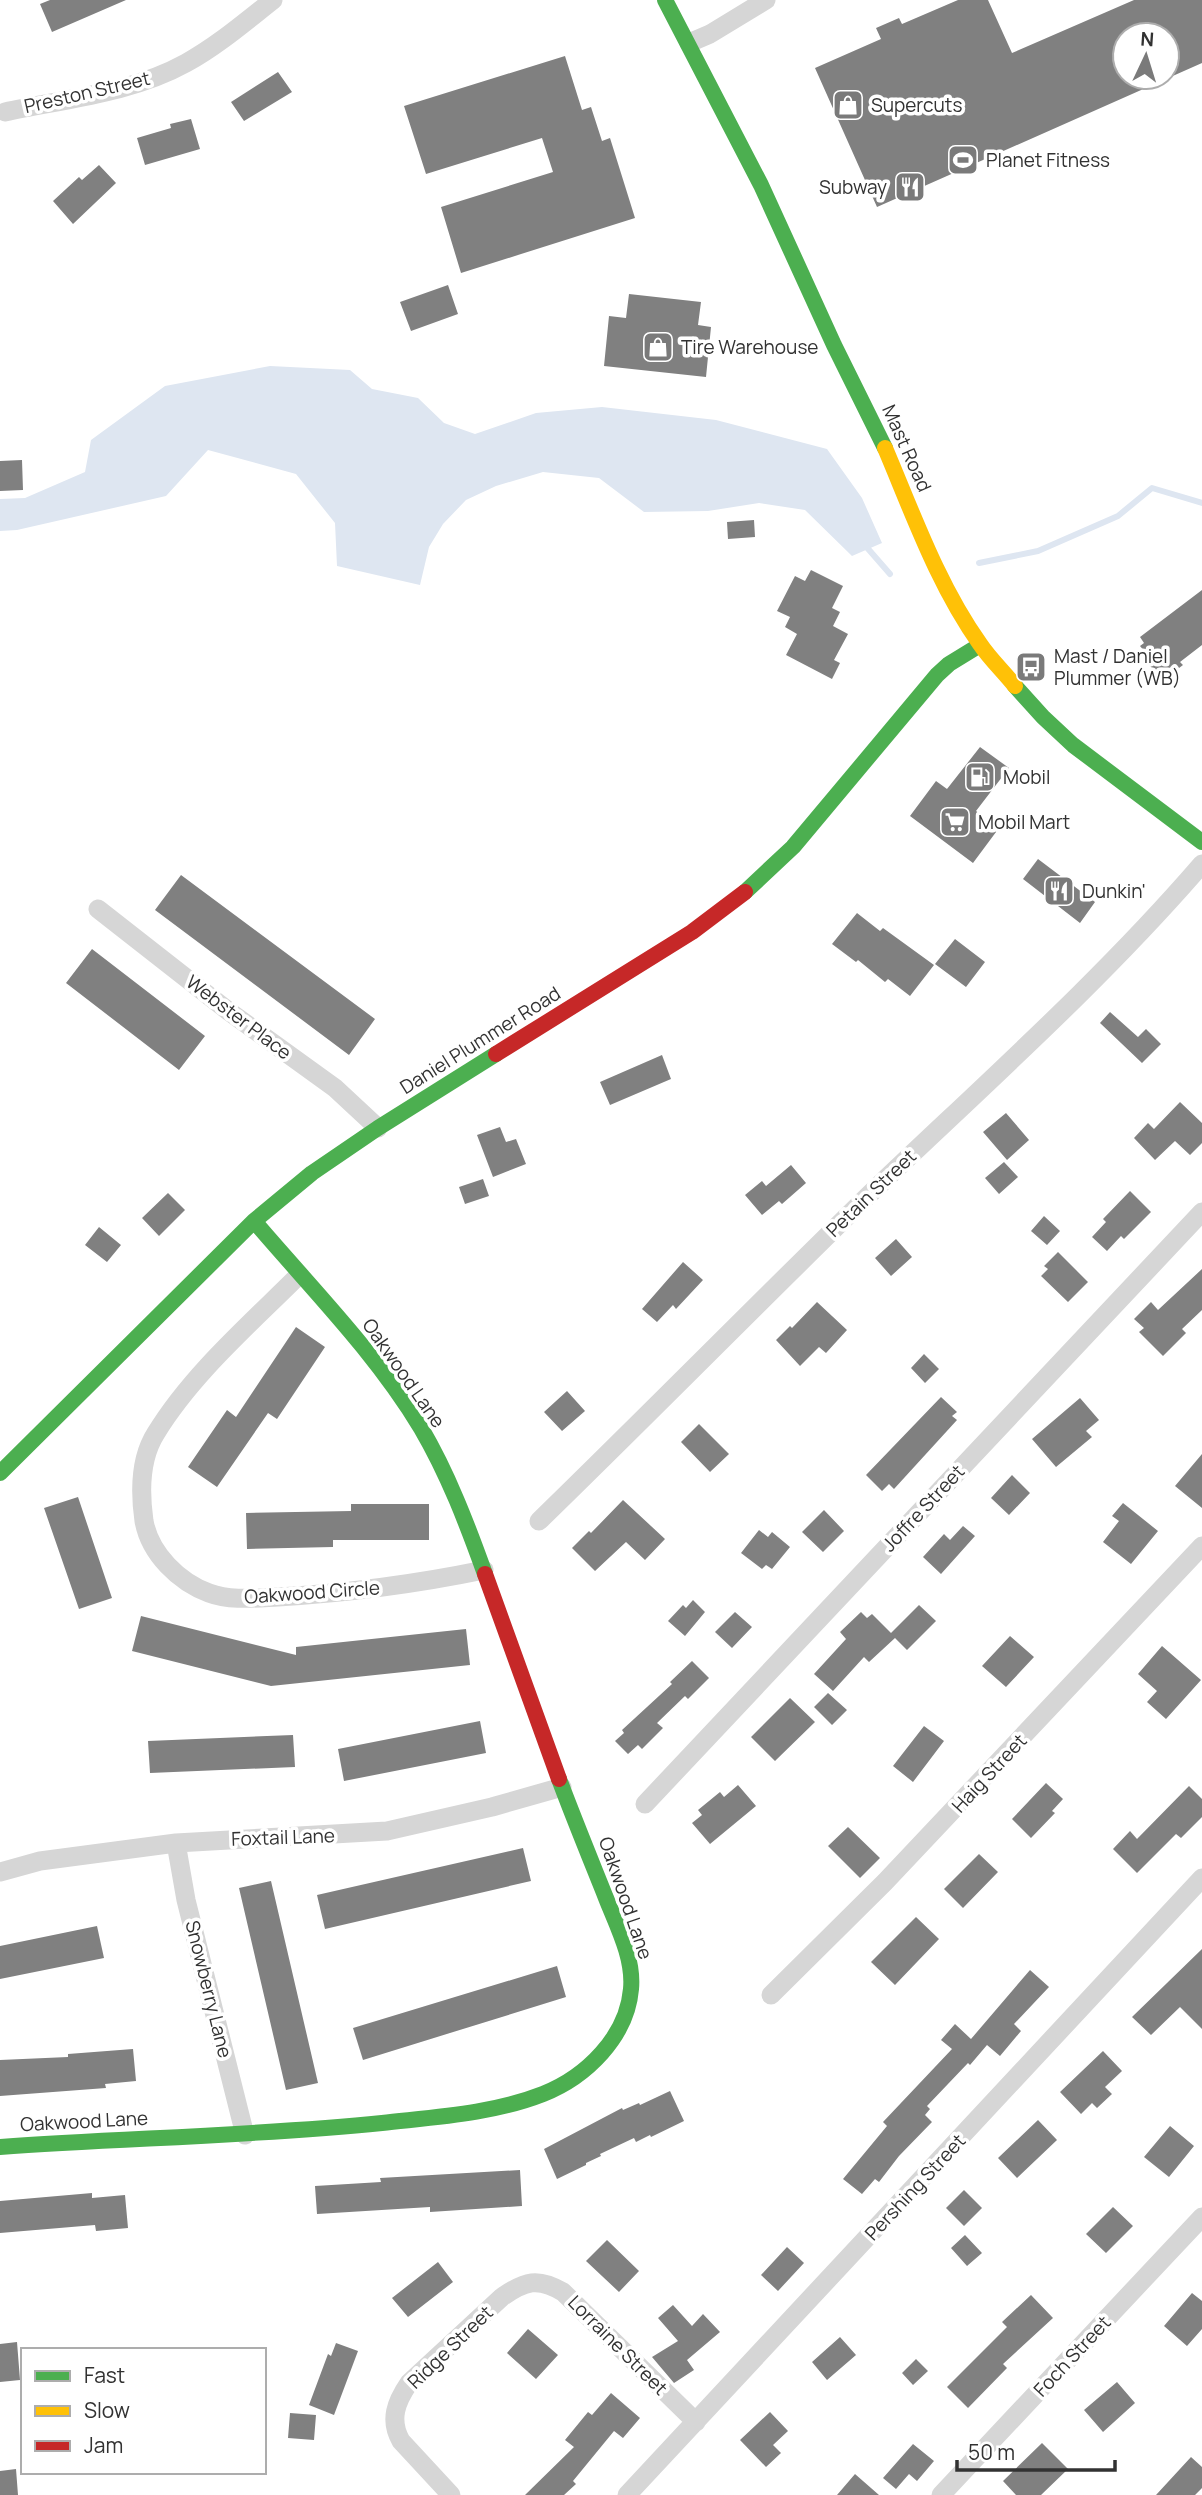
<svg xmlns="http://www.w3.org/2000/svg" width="1202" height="2495" font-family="Manrope,sans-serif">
<rect width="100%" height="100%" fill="#fff"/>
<path fill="#dee6f1" d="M270 366 350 370 372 389 418 398 444 423 475 434 536 413 602 407 716 420 827 449 862 498 882 543 852 556 805 510 759 503 708 511 644 512 599 478 543 472 496 486 466 500 443 524 429 547 420 585 337 566 335 523 296 474 208 450 166 496 17 530 0 531V499L25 498 85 472 91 440 165 386Z"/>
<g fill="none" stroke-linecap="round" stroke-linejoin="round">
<path stroke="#dee6f1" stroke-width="6" d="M863 543 890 574
M979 563 1038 551 1118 516 1152 488 1202 503"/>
</g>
<path fill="#808080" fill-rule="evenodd" d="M50 0H126L52 32 40 4Z
M958 0H988L1012 53 1134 0H1202V63L877 207 815 68 881 39 876 28 899 18 902 24ZM1125 35H1167V77H1125Z
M565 56 582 110 591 107 602 141 610 138 635 218 461 273 441 207 553 172 542 138 426 174 404 106Z
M278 72 292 92 244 121 231 102Z
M191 119 200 149 145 165 137 138 171 128 170 124Z
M99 165 116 183 73 224 53 201 79 177 82 180Z
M448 285 458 314 411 331 400 302Z
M629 294 701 302 698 325 711 327 706 377 604 366 609 316 626 318Z
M22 460 23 490 0 491V461Z
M754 520 755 537 728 539 727 522Z
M811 570 843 586 832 608 840 612 833 626 848 634 834 660 840 663 832 679 786 655 797 634 785 627 790 617 777 611 795 576 805 581Z
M1202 590V645L1180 662 1183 665 1162 681 1141 654 1145 652 1140 646 1144 643 1140 637Z
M980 747 1009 768 976 811 999 828 973 863 910 816 936 781 947 789Z
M1038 859 1095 902 1080 923 1023 879Z
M181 875 375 1019 349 1055 155 910Z
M857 913 880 931 883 928 934 965 910 996 888 979 885 982 858 960 856 962 832 944Z
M955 939 985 962 966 987 935 964Z
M92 949 205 1036 179 1070 66 983Z
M1110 1012 1138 1037 1146 1029 1161 1044 1142 1063 1100 1023Z
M662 1055 671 1079 610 1105 600 1082Z
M1180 1102 1202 1123V1143L1190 1155 1175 1141 1155 1160 1134 1138 1148 1123 1154 1129Z
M1006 1113 1029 1140 1007 1160 983 1132Z
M500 1127 506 1142 516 1139 526 1164 493 1177 477 1135Z
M1004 1162 1018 1177 999 1194 985 1178Z
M791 1165 806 1183 782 1204 779 1201 762 1215 745 1195 762 1181 766 1186Z
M483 1179 489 1196 465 1204 459 1187Z
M1130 1191 1151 1212 1124 1239 1121 1236 1107 1251 1092 1237 1106 1222 1103 1219Z
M168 1193 185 1210 159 1236 142 1218Z
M1044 1216 1060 1231 1047 1245 1031 1231Z
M99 1227 121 1245 107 1262 85 1245Z
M896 1239 912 1257 891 1276 875 1258Z
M1058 1252 1088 1282 1068 1302 1041 1276 1048 1269 1044 1266Z
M683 1262 703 1280 676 1309 673 1305 657 1322 642 1309Z
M1202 1269V1310L1182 1329 1186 1333 1163 1356 1139 1332 1144 1328 1134 1319 1151 1302 1158 1310Z
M817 1302 847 1330 826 1353 819 1347 800 1366 776 1340 790 1326 792 1328Z
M296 1327 325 1347 277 1419 268 1413 217 1487 188 1467 227 1410 236 1417Z
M924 1354 939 1369 925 1383 911 1368Z
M567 1391 585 1411 562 1431 544 1412Z
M941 1397 957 1412 952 1416 957 1420 894 1489 889 1484 882 1491 866 1475Z
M1080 1398 1099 1420 1086 1431 1092 1437 1056 1467 1032 1439Z
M699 1424 729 1454 710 1472 681 1442Z
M1202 1454V1508L1175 1486Z
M1012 1475 1030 1493 1009 1515 991 1498Z
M78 1497 112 1598 79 1609 44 1508Z
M623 1500 665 1539 645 1560 626 1542 595 1571 572 1548 589 1531 591 1533Z
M1123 1503 1158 1531 1131 1564 1103 1542 1119 1521 1112 1516Z
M351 1504H429V1540H333V1547L247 1549 246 1513 351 1511Z
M824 1510 844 1531 823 1552 802 1532Z
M963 1526 975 1536 941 1574 923 1557 944 1534 950 1540Z
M759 1530 768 1537 772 1532 790 1547 772 1569 766 1565 762 1569 741 1553Z
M693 1600 705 1612 685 1636 668 1621 683 1605 686 1608Z
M919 1605 936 1621 907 1650 895 1638 869 1662 864 1657 833 1691 814 1674 846 1639 840 1632 861 1612 867 1618 872 1614 891 1633Z
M735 1612 752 1627 732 1648 715 1632Z
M141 1616 296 1655V1647L466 1629 470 1665 271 1686 132 1651Z
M1010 1636 1034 1657 1006 1687 982 1666Z
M1162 1646 1201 1680 1166 1719 1147 1702 1157 1691 1138 1674Z
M692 1661 709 1678 688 1699 685 1696 657 1723 663 1728 642 1749 638 1745 628 1754 615 1741 624 1733 622 1730 672 1684 670 1682Z
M828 1693 847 1710 832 1725 814 1707Z
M790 1698 815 1722 775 1761 751 1737Z
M480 1721 486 1753 344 1781 338 1749Z
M924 1726 944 1741 913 1782 893 1766Z
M293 1735 295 1767 150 1773 148 1741Z
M1046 1783 1063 1799 1052 1811 1055 1813 1031 1838 1012 1819Z
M738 1785 756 1806 710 1844 692 1823 702 1815 698 1810 720 1792 724 1797Z
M1189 1786 1202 1799V1817L1181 1838 1176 1834 1137 1873 1113 1849 1130 1831 1137 1839Z
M848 1827 880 1858 860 1878 828 1846Z
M523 1848 531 1881 325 1929 317 1895Z
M979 1854 998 1872 963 1908 944 1889Z
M271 1881 318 2083 286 2090 239 1888Z
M916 1917 939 1939 895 1985 871 1962Z
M97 1926 104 1958 0 1979V1946Z
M1202 1949V2029L1180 2007 1151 2035 1132 2017Z
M557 1966 566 1997 363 2060 353 2028Z
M1030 1970 1049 1987 1014 2024 1021 2031 1000 2056 987 2045 970 2065 968 2063 927 2106 930 2109 925 2115 932 2122 899 2156 879 2182 875 2179 862 2194 843 2179 887 2126 883 2122 952 2049 941 2040 955 2024 971 2039Z
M133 2049 136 2081 105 2084 106 2088 0 2096V2060L68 2057V2054Z
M1103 2051 1122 2071 1105 2087 1112 2094 1097 2108 1092 2103 1081 2114 1060 2092Z
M670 2091 684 2121 651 2137 650 2135 636 2142 634 2138 600 2154 601 2156 586 2163V2165L557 2179 544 2149 622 2108 623 2110 639 2103 640 2105Z
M1038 2120 1057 2140 1017 2178 998 2158Z
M1170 2126 1194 2146 1169 2177 1144 2157Z
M520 2170 522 2206 430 2212V2207L317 2214 315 2186 381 2182 380 2178Z
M964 2190 982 2208 964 2226 946 2208Z
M92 2193V2198L125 2195 128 2228 96 2231 95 2225 0 2233V2201Z
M1113 2207 1133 2226 1106 2253 1086 2234Z
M965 2235 982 2253 967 2266 951 2248Z
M607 2240 639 2271 619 2292 586 2261Z
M787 2247 804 2263 778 2291 761 2275Z
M438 2262 453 2282 408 2317 392 2298Z
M1192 2293 1202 2301V2329L1187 2346 1164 2326Z
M1031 2295 1053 2318 1003 2364 1007 2368 968 2408 947 2387 1007 2327 1002 2322Z
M673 2305 692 2326 703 2314 720 2332 687 2360 694 2370 674 2383 652 2357 678 2341 658 2318Z
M528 2329 558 2355 536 2379 507 2353Z
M840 2337 856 2355 827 2380 812 2362Z
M17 2342 20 2380 0 2382V2344Z
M336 2343 358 2351 334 2415 309 2405 328 2354 331 2356Z
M916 2359 928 2371 913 2385 902 2373Z
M1117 2382 1135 2403 1103 2432 1084 2410Z
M611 2393 640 2418 623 2438 614 2431 573 2481 576 2484 564 2495H525L574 2447 565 2440 588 2412 592 2415Z
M770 2412 788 2431 773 2445 781 2453 766 2467 740 2440Z
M290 2413 316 2415 314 2440 288 2438Z
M1042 2443 1068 2469 1041 2495H1016L1003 2481Z
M913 2444 934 2461 917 2481 909 2474 896 2489 883 2478Z
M1191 2457 1202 2467V2488L1195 2495H1156Z
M16 2469 18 2495H0V2471Z
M855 2474 879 2495H837Z"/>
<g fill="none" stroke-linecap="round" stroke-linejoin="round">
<path stroke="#d6d6d6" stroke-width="19" d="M689 43 710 34 766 0
M5 112C65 99 132 93 186 63 217 46 245 22 273 0
M98 909 227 1010 335 1088 378 1128
M299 1275C251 1323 192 1374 156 1433 140 1458 140 1493 144 1521 150 1554 179 1582 209 1593 230 1601 256 1598 278 1597 347 1593 416 1584 484 1570
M539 1521C652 1411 762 1299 875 1189 986 1083 1102 980 1202 864
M645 1804 1202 1212
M176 1843 186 1900 245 2135
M0 1872 40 1861 176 1843 387 1831 492 1807 562 1787
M771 1995 885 1882 1202 1546
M451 2495 401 2441C389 2420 396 2402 409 2383L502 2297C525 2281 538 2277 563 2292L696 2422
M627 2495 1202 1878
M941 2495 1202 2217"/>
<path stroke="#4caf50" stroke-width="16" d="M665 0 761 185 834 345 885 448
M1015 686 1043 717 1073 745 1202 842
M745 892 793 847 937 675 949 664 980 645
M254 1221C311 1288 375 1352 421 1428 448 1474 467 1524 485 1574
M0 1473 254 1221 312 1173 378 1128 496 1054
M0 2147C127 2138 255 2136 382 2123 435 2117 492 2114 543 2094 586 2077 627 2037 631 1989 634 1958 617 1926 606 1898 590 1858 574 1819 559 1779"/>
<path stroke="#ffc107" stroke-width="16" d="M885 448C913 514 938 585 980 644 990 659 1004 672 1015 686"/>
<path stroke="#c62828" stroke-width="16" d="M496 1054 692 932 745 892
M485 1574 559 1779"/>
</g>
<defs>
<g id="shop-square" transform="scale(1.575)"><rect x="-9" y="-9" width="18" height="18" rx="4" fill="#7a7a7a" stroke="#fff"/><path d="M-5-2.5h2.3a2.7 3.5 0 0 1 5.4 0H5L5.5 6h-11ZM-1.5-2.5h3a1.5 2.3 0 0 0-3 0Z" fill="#fff"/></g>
<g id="stadium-square" transform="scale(1.575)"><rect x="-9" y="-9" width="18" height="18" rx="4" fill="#7a7a7a" stroke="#fff"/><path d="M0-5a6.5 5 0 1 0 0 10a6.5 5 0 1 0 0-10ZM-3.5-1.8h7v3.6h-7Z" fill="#fff"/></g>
<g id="restaurant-square" transform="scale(1.575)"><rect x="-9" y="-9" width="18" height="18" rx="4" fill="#7a7a7a" stroke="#fff"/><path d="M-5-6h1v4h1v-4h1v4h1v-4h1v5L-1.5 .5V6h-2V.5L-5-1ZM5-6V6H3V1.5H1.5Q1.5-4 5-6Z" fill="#fff"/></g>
<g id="bus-square" transform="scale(1.575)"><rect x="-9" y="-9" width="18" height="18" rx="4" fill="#7a7a7a" stroke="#fff"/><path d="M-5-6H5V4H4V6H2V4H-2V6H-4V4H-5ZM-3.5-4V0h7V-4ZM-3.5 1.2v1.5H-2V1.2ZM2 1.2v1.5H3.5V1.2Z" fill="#fff"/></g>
<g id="fuel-square" transform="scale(1.575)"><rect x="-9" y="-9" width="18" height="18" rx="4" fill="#7a7a7a" stroke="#fff"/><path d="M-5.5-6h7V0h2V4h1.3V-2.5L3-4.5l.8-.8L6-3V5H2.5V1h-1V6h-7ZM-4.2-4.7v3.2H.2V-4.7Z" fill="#fff"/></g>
<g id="supermarket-square" transform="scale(1.575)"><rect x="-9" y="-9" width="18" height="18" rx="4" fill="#7a7a7a" stroke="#fff"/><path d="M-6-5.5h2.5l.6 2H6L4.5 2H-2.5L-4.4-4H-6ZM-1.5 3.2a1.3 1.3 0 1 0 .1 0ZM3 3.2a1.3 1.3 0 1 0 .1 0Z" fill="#fff"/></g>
</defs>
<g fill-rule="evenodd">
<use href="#shop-square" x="848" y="105"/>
<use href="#stadium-square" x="963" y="160"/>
<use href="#restaurant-square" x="910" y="187"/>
<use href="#shop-square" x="658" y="347"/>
<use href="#bus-square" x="1031" y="667"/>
<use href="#fuel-square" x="980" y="777"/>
<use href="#supermarket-square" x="955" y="822"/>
<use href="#restaurant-square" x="1059" y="891"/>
</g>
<g text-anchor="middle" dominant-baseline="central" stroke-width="7" stroke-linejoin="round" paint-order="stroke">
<g font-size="19" fill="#323232" stroke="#fff">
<text transform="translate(87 92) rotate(-13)">Preston Street</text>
<text transform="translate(907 448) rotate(66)">Mast Road</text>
<text transform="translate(239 1017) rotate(37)">Webster Place</text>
<text transform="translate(480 1040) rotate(-32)">Daniel Plummer Road</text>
<text transform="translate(871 1193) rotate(-44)">Petain Street</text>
<text transform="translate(404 1373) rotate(55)">Oakwood Lane</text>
<text transform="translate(923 1508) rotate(-47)">Joffre Street</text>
<text transform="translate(312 1592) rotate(-4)">Oakwood Circle</text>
<text transform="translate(989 1773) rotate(-47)">Haig Street</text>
<text transform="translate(283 1837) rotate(-2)">Foxtail Lane</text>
<text transform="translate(626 1898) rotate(71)">Oakwood Lane</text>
<text transform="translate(209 1989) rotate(76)">Snowberry Lane</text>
<text transform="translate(84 2121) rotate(-3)">Oakwood Lane</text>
<text transform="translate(915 2187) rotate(-47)">Pershing Street</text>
<text transform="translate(618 2345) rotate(45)">Lorraine Street</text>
<text transform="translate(450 2347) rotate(-44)">Ridge Street</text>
<text transform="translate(1072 2356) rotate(-47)">Foch Street</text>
</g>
<g font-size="19" fill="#323232" stroke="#fff" text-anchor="start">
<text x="871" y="105">Supercuts</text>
<text x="986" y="160">Planet Fitness</text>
<text x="887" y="187" text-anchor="end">Subway</text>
<text x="681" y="347">Tire Warehouse</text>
<text x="1054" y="656">Mast / Daniel<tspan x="1054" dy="22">Plummer (WB)</tspan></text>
<text x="1003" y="777">Mobil</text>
<text x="978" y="822">Mobil Mart</text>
<text x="1082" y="891">Dunkin'</text>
</g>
</g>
<rect x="21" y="2348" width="245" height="126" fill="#ffffff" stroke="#adadad" stroke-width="2"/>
<rect x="35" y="2371" width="35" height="10" fill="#4caf50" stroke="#adadad" stroke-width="2"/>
<text x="84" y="2383" font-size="21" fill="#323232">Fast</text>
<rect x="35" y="2406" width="35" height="10" fill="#ffc107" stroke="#adadad" stroke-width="2"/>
<text x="84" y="2418" font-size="21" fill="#323232">Slow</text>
<rect x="35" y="2441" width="35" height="10" fill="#c62828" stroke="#adadad" stroke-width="2"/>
<text x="84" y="2453" font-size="21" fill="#323232">Jam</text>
<g transform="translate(1146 56) rotate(4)"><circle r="33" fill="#ffffff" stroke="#adadad" stroke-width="2"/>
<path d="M0-5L12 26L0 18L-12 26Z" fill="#7a7a7a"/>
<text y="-10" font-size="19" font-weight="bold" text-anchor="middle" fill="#323232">N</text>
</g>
<path d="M957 2460v10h158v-10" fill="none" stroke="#323232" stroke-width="3.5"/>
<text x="968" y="2460" font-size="21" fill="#323232" stroke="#ffffff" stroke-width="5" paint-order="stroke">50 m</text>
</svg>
